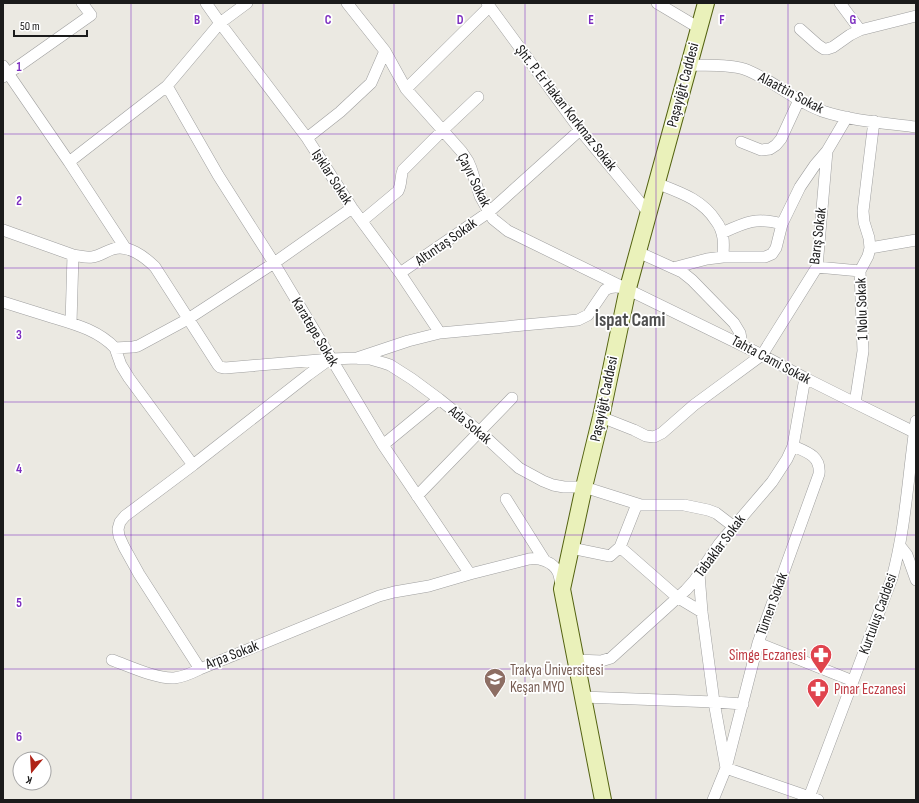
<svg xmlns="http://www.w3.org/2000/svg" width="919" height="803" font-family="'Sofia Sans Condensed',sans-serif">
<rect width="100%" height="100%" fill="#ebe9e2"/>
<g fill="none" stroke-linecap="round" stroke-linejoin="round">
<g stroke="#9f9f9f" stroke-width="12">
<path id="street" d="M206 3 220 23 307 138 352 208 400 273 440 333
M347 3 385 51 406 89 462 152 468 161 471 168 480 196 489 212 493 219 508 231 762 355 805 378 855 403 916 433
M487 3 580 130 648 212
M657 3 699 28
M840 3 860 30
M800 29 818 45 824 49H827L833 47 850 35 860 30 916 16
M689 65C707 66 727 64 744 69 772 79 794 101 822 111 852 121 885 123 916 127
M3 66 69 162 126 249
M3 77 91 15 82 3
M167 86 218 175 274 263 383 445 470 574
M406 89 489 7
M307 138 340 112 371 83 385 51
M741 142 761 150 770 149 776 145 781 139 799 100
M69 162 167 86 220 23 247 3
M656 183C679 192 702 199 716 221 720 226 722 232 723 238 724 244 723 251 723 257
M362 221 398 191C402 184 400 177 403 170L443 130 478 97
M3 230 73 255C80 256 86 258 92 257 100 256 106 251 113 249 128 244 145 257 155 267L218 365 220 367 225 368 331 359 357 358 408 341 440 333 578 320 588 315 605 290C611 286 616 286 623 288
M722 233C746 222 756 217 782 224
M870 248 916 240
M638 252 682 272 692 280 734 323 740 333 742 345
M817 267 860 271
M673 268 707 259 723 257H765L772 254 776 248 782 224 800 187 815 165 827 151 847 117
M400 273 489 212 580 130
M3 302C19 307 35 312 51 317 74 324 98 330 115 348L133 347 138 346 188 319 274 263 352 208
M71 323 73 255
M115 348 121 365 129 378 193 465 125 516 120 522 118 529 119 536 124 547 139 574 200 669 379 596 394 592 429 586 470 574 529 559C539 557 553 562 558 572 560 576 560 581 561 585
M360 359H370L384 363 390 365 412 379 439 399 480 432 519 468 543 481 553 485 564 487H584L641 505H684L708 510 716 513 733 526
M855 403 863 351 860 271 868 256 870 248 869 238 864 222 863 211 874 121
M601 417 634 430 646 436 654 437 662 433 694 405 762 355 817 267 827 151
M383 445 439 399
M193 465 308 375 330 359
M417 496 512 398
M506 499 545 561
M900 546 907 555 916 580
M620 547 677 597 702 612
M571 548 610 556 620 547 637 504
M699 574 702 612 714 702 726 768 818 800
M758 643 853 681
M112 660C129 666 156 679 174 678 183 677 192 673 200 669
M576 660 601 661 611 658 686 590 694 581 719 544 772 482 787 459 793 446 805 378
M583 697 714 702 743 704
M713 800 726 768 758 643 819 474C821 456 807 452 793 446
M808 800 892 578C906 527 908 474 916 421"/>
</g>
<g stroke="#546311" stroke-width="18">
<path id="secondary" d="M603 800 562 589 584 487 601 417 628 288 706 3"/>
</g>
<use href="#street" stroke="#fff" stroke-width="11"/>
<use href="#secondary" stroke="#eaf1ba" stroke-width="16"/>
</g>
<path fill="none" stroke="#7b2cbf" stroke-width="1" stroke-opacity="0.55" d="M131 3V800M263 3V800M394 3V800M525 3V800M656 3V800M788 3V800M3 134H916M3 268H916M3 402H916M3 535H916M3 669H916"/>
<defs>
<g id="pharmacy-pin" transform="scale(1.15)"><path d="M0 17L-7.5 6A9.5 9.5 0 1 1 7.5 6Z" fill="#e0444e" stroke="#fff"/><path d="M-2-6h4v4h4v4h-4v4h-4v-4h-4v-4h4Z" fill="#fff"/></g>
<g id="university-pin" transform="scale(1.15)"><path d="M0 17L-7.5 6A9.5 9.5 0 1 1 7.5 6Z" fill="#8d6e63" stroke="#fff"/><path d="M0-5L7-2L0 1L-7-2ZM-4 1L0 2.5L4 1V4Q0 6-4 4Z" fill="#fff"/></g>
</defs>
<g fill-rule="evenodd">
<use href="#pharmacy-pin" x="821" y="655"/>
<use href="#university-pin" x="495" y="679"/>
<use href="#pharmacy-pin" x="818" y="689"/>
</g>
<g text-anchor="middle" dominant-baseline="central" stroke-width="3.5" stroke-linejoin="round" paint-order="stroke">
<g font-size="15" fill="#1b1b1b" stroke="#fff">
<text transform="translate(683 85) rotate(-75)">Paşayiğit Caddesi</text>
<text transform="translate(791 93) rotate(28)">Alaattin Sokak</text>
<text transform="translate(566 108) rotate(52)">Şht. P. Er Hakan Korkmaz Sokak</text>
<text transform="translate(332 177) rotate(57)">Işıklar Sokak</text>
<text transform="translate(474 180) rotate(64)">Çayır Sokak</text>
<text transform="translate(818 236) rotate(-83)">Barış Sokak</text>
<text transform="translate(446 242) rotate(-35)">Altıntaş Sokak</text>
<text transform="translate(862 309) rotate(-92)">1 Nolu Sokak</text>
<text transform="translate(315 332) rotate(59)">Karatepe Sokak</text>
<text transform="translate(771 360) rotate(28)">Tahta Cami Sokak</text>
<text transform="translate(604 399) rotate(-78)">Paşayiğit Caddesi</text>
<text transform="translate(470 425) rotate(40)">Ada Sokak</text>
<text transform="translate(720 546) rotate(-53)">Tabaklar Sokak</text>
<text transform="translate(772 604) rotate(-70)">Tümen Sokak</text>
<text transform="translate(878 614) rotate(-70)">Kurtuluş Caddesi</text>
<text transform="translate(232 655) rotate(-21)">Arpa Sokak</text>
</g>
<g font-size="15" fill="#be3a42" stroke="#fff" text-anchor="end">
<text x="806" y="655">Simge Eczanesi</text>
<text x="834" y="689" text-anchor="start">Pınar Eczanesi</text>
</g>
<g font-size="15" fill="#785e54" stroke="#fff" text-anchor="start">
<text x="510" y="670">Trakya Üniversitesi<tspan x="510" dy="17">Keşan MYO</tspan></text>
</g>
<g font-size="19" font-weight="bold" fill="#4e4e4e" stroke="#fff">
<text x="630" y="320">İspat Cami</text>
</g>
</g>
<g font-size="13" text-anchor="middle" font-weight="bold" fill="#7b2cbf" stroke="#fff" stroke-width="3.5" stroke-linejoin="round" paint-order="stroke">
<text x="197" y="24">B</text>
<text x="328" y="24">C</text>
<text x="460" y="24">D</text>
<text x="591" y="24">E</text>
<text x="722" y="24">F</text>
<text x="853" y="24">G</text>
<text x="19" y="71">1</text>
<text x="19" y="205">2</text>
<text x="19" y="339">3</text>
<text x="19" y="473">4</text>
<text x="19" y="607">5</text>
<text x="19" y="741">6</text>
</g>
<rect width="919" height="803" fill="none" stroke="#1b1b1b" stroke-width="8"/>
<g transform="translate(32 771) rotate(198)"><circle r="19" fill="#ffffff" stroke="#a4a4a4"/>
<path d="M0-3L7 15L0 10L-7 15Z" fill="#af2317"/>
<text y="-6" font-size="11" font-weight="bold" text-anchor="middle" fill="#1b1b1b">K</text>
</g>
<path d="M14 30v6h73v-6" fill="none" stroke="#1b1b1b" stroke-width="2"/>
<text x="20" y="30" font-size="12" fill="#1b1b1b" stroke="#ffffff" stroke-width="3" paint-order="stroke">50 m</text>
</svg>
